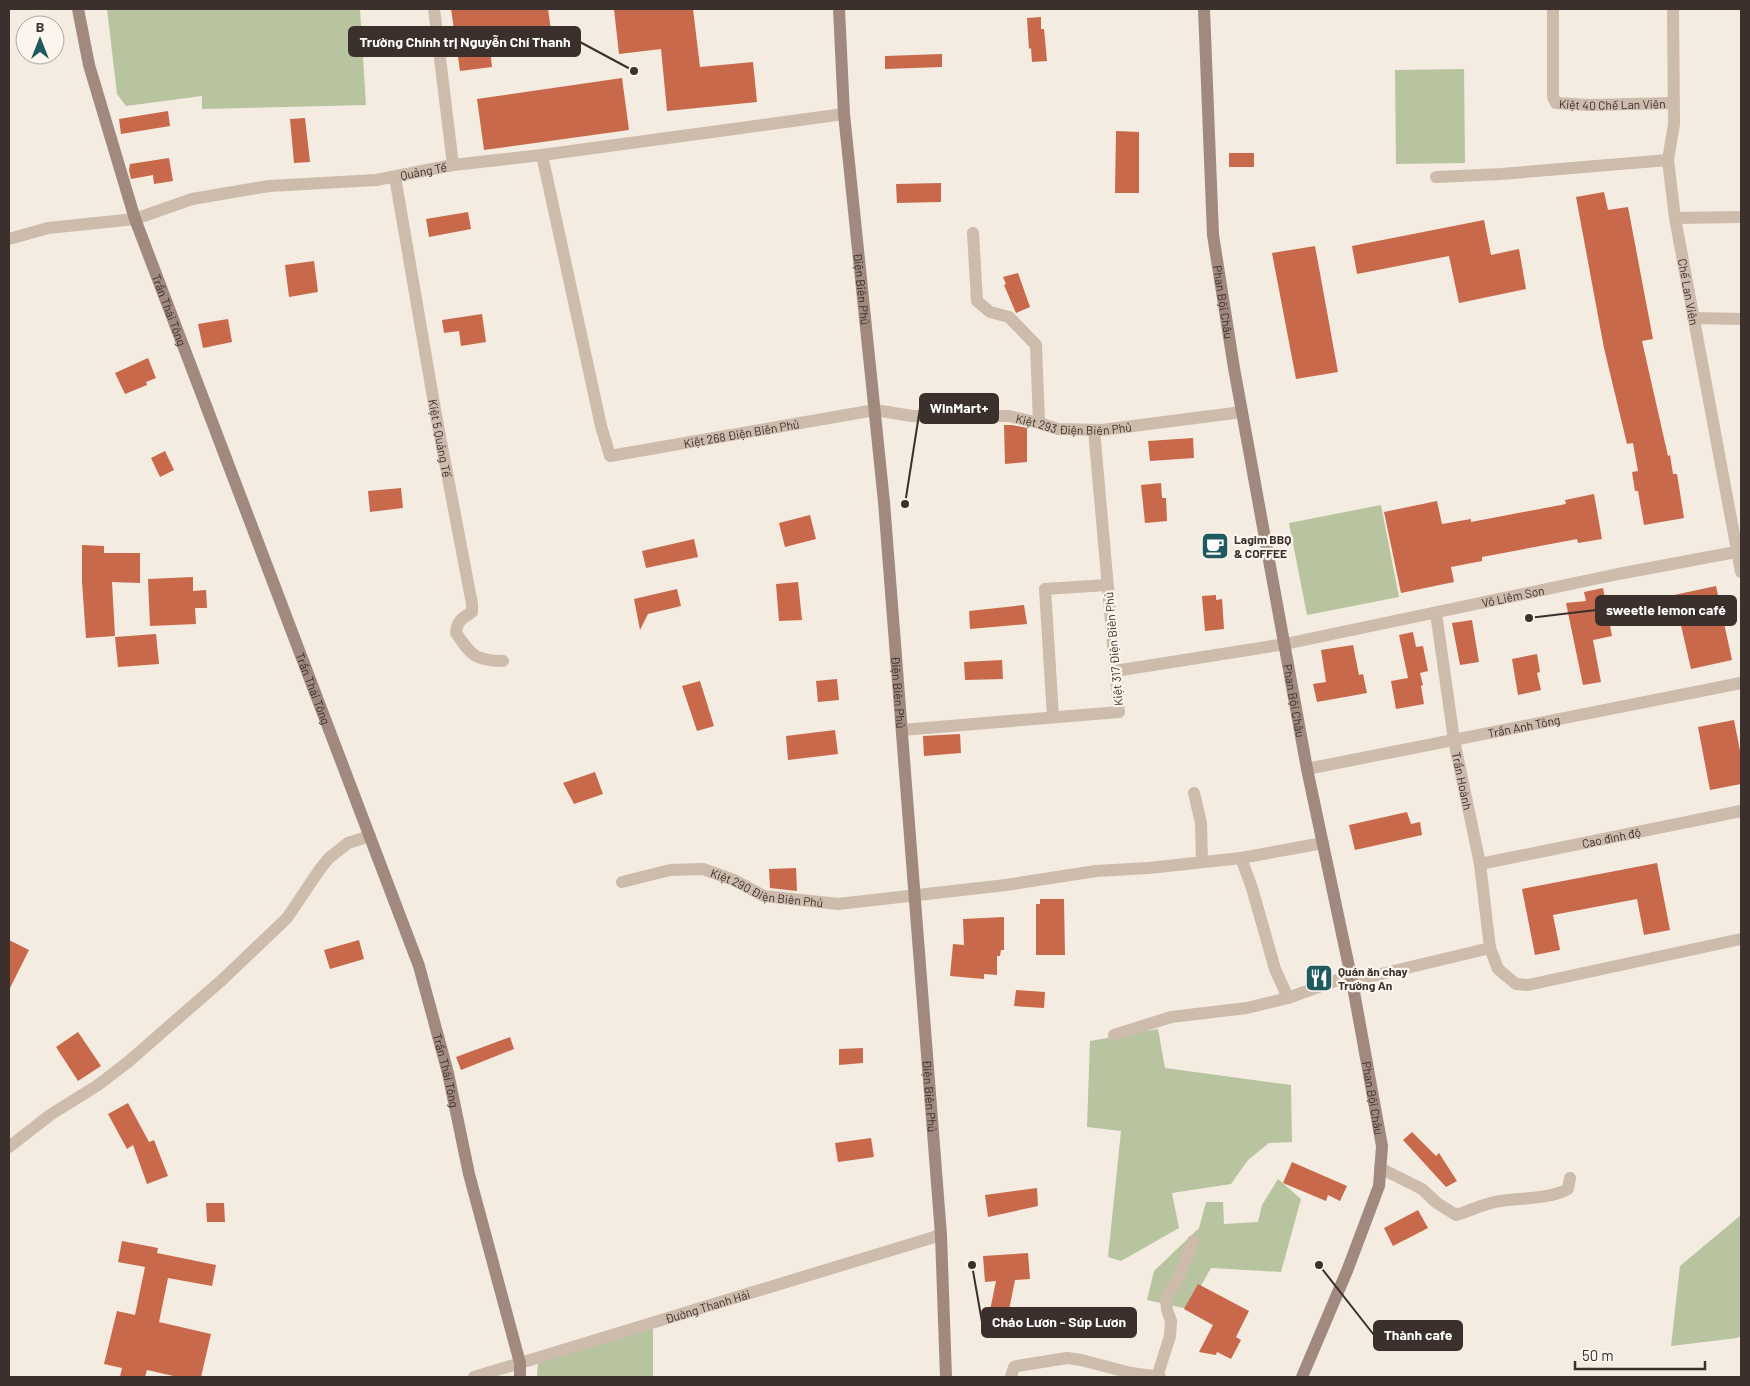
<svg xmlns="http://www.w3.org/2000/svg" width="1750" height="1386" font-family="Barlow,sans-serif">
<rect width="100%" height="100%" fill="#f4ebe1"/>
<path fill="#b8c4a0" d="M107 9H360L366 105 202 109V96L126 106 117 94Z
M1464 69 1465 163 1396 164 1395 70Z
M1381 505 1399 597 1307 615 1289 523Z
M1158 1029 1165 1068 1291 1085 1292 1142 1269 1143 1248 1160 1231 1184 1172 1193 1179 1228 1121 1261 1108 1257 1121 1131 1087 1127 1090 1041Z
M1278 1179 1301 1199 1281 1272 1211 1268 1188 1309 1147 1300 1154 1271 1199 1228 1206 1202H1223L1224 1224 1258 1222 1262 1205Z
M1741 1215V1336L1737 1338 1671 1346 1680 1266Z
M653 1325V1377H537L538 1358Z"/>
<path fill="#c8694b" d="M451 9H548L551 30 489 39 492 67 460 71Z
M614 9H693L700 67 753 62 757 102 667 111 661 49 619 54Z
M1041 17V29H1044L1047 61 1032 62 1031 48 1029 49 1027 18Z
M942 54V67L885 69V56Z
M622 78 629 130 484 150 477 99Z
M168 111 170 126 121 134 119 119Z
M305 118 310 162 294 163 290 119Z
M1116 131 1139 132V193H1115Z
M1229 153H1254V167H1229Z
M169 158 173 181 154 184 153 175 131 179 129 170 130 164Z
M941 183V202L897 203 896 184Z
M1604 192 1608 210 1628 207 1653 339 1642 341 1668 456 1670 455 1673 474H1677L1684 518 1644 525 1638 491H1635L1632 472 1638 471 1633 443 1627 444 1604 348 1576 197Z
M468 212 471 229 429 237 426 219Z
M1484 220 1491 255 1519 249 1526 289 1459 303 1449 256 1357 274 1352 246Z
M1315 246 1338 372 1296 379 1272 253Z
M314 261 318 292 289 297 285 265Z
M1018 273 1030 307 1016 313 1004 285 1006 284 1003 277Z
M482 314 486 342 461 346 459 331 444 333 442 320Z
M228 319 232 342 203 348 198 324Z
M148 358 156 378 146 382 147 385 125 394 115 373Z
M1004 425H1012L1027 428V462L1005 464Z
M1193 438 1194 458 1150 461 1148 441Z
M165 451 174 470 160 477 151 458Z
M1161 483 1162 498H1166L1167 521 1145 523 1141 485Z
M401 488 403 508 370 512 368 491Z
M1594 494 1602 539 1578 543 1577 539 1482 557V561L1451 567 1454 582 1401 593 1384 512 1437 501 1442 524 1471 519V522L1566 504 1565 500Z
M810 515 816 539 785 547 779 523Z
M694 539 698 557 646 568 642 551Z
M82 545 104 546V553H140V583L112 582 115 636 86 638 82 582Z
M193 577V591L206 590 207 608H195L196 624 150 626 148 579Z
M798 582 802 620 779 621 776 584Z
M1716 586 1732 660 1691 669 1674 595Z
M1603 588 1612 636 1593 640 1601 682 1583 685 1566 603 1586 601 1584 592Z
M677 589 681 606 648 614 640 630 634 599Z
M1216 595V600L1222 599 1224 629 1205 631 1202 596Z
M1024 605 1027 624 970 629 969 611Z
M1472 620 1479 662 1460 665 1452 623Z
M1413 632 1416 647 1423 646 1428 671 1420 673 1423 685 1421 686 1424 704 1396 709 1391 681 1408 678 1399 635Z
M156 634 159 664 118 667 115 637Z
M1353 645 1359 675 1363 674 1367 693 1317 702 1313 684 1326 682 1321 650Z
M1537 654 1540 672 1537 673 1541 690 1518 695 1512 659Z
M1002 660 1003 679 965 680 964 662Z
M837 679 839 700 818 702 816 681Z
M700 681 714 726 697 731 682 686Z
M1734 720 1741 756V784L1710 790 1698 727Z
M835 730 838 754 788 760 786 736Z
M960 734 961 753 924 756 923 736Z
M595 772 603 794 574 804 563 783Z
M1407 812 1411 824 1420 822 1422 835 1355 850 1349 825Z
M1657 863 1670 930 1644 935 1637 899 1553 915 1560 950 1535 955 1522 889Z
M796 868 797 891 770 888 769 869Z
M1040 899H1064L1065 955H1036V904H1040Z
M1004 917V950H1001L1000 956H997V975L984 974V979L950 976 953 944 964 945 963 919Z
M9 940 29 950 9 990Z
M359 940 364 959 330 969 324 950Z
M1016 990 1045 992 1044 1008 1014 1006Z
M78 1032 101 1066 78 1081 56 1047Z
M510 1037 514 1049 461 1070 456 1057Z
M863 1048V1063L839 1065V1049Z
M128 1103 149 1142 154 1140 168 1176 147 1184 133 1145 127 1149 108 1114Z
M1412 1132 1436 1156 1439 1153 1457 1181 1446 1187 1403 1140Z
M871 1138 874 1157 838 1162 835 1143Z
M1292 1162 1347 1186 1340 1201 1328 1195 1326 1201 1283 1183Z
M1037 1188 1038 1206 988 1217 985 1195Z
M206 1203H224L225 1222H207Z
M1418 1210 1428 1228 1393 1246 1384 1228Z
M122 1241 158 1248 157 1253 216 1265 212 1286 168 1278 159 1322 211 1334 201 1377H178L147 1370 145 1377H120L122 1368 104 1364 117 1311 135 1315 145 1267 118 1262Z
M1028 1253 1030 1279 1015 1280 1005 1330 987 1325 996 1281 985 1282 983 1256Z
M1198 1284 1249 1311 1236 1337 1241 1340 1231 1359 1217 1352 1216 1355 1199 1352 1213 1325 1184 1309Z"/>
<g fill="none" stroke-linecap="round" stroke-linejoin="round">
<g stroke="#cdbbac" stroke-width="12">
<path d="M434 9 453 165"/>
<path id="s1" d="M1553 9V97L1556 103 1589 105 1674 103"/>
<path id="s2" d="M1673 9 1674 124 1668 160 1675 218 1741 572"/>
<path id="s3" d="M542 155 601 426 610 456 875 410 912 416H1009L1039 423 1058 429 1102 430 1242 412"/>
<path id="s4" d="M395 177 436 415 472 604V612C462 618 457 621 456 633 471 655 475 661 503 661"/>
<path d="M1436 177 1501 174 1668 160"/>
<path d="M1675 218 1741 217"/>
<path d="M973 233 977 301 990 312 1009 317 1036 345 1039 423"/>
<path id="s5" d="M9 239 48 228 135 219 192 199 269 186 376 180 453 165 542 155 844 114"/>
<path d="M1693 318 1741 319"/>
<path id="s6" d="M1436 613 1454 740 1480 864 1490 948 1498 969 1516 984 1528 985 1741 939"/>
<path id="s7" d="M1115 671 1285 644 1618 574 1741 551"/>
<path d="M1053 717 1045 589 1107 585"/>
<path d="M902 730 1119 712 1094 430"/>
<path id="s8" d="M1307 769 1741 683"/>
<path d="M1194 793 1201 823 1202 862"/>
<path d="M1241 858 1252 888 1275 969 1288 998"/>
<path id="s9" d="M1480 864 1741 811"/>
<path id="s10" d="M622 882 670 870 703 869 734 880 764 896 838 904 1006 885 1096 871 1149 868 1241 858 1323 843"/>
<path d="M1352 981 1490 948"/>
<path d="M1114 1035 1171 1017 1247 1008 1288 998 1351 975"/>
<path d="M9 1147 50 1115 98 1085 128 1062 222 980 287 918 320 869 329 858 348 843 370 836"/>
<path d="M1380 1168 1422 1189 1437 1203 1456 1215C1471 1211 1486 1202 1501 1201 1521 1198 1550 1199 1568 1189L1570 1178"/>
<path id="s11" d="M474 1377 941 1235"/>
<path d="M1011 1377 1014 1367 1017 1366 1067 1358 1081 1360 1131 1373 1160 1377"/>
<path d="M1157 1377 1170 1336 1171 1321 1167 1310 1166 1297 1179 1277 1193 1241"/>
</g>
<g stroke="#a18a7d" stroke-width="12">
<path id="s12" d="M78 9 89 65 135 219 419 966 448 1073 469 1174 520 1363V1377"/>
<path id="s13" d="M839 9 844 114 884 502 892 605 941 1235 946 1377"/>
<path id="s14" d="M1204 9 1213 235 1234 368 1307 769 1352 981 1382 1146 1379 1186 1347 1271 1302 1377"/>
</g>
</g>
<defs>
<g id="cafe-square" transform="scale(1.4375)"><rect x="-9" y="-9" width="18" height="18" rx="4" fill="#1f5a5e" stroke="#fbf5ee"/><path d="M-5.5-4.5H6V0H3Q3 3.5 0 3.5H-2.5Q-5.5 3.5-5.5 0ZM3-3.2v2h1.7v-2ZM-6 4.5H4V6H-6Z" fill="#fff"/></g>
<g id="restaurant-square" transform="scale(1.4375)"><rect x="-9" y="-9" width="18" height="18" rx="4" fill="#1f5a5e" stroke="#fbf5ee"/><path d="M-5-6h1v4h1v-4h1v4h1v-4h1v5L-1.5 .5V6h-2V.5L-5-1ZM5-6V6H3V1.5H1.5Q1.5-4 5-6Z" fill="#fff"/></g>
</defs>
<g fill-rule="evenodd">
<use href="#cafe-square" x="1215" y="546"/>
<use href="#restaurant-square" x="1319" y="978"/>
</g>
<g text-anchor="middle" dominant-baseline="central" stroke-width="4.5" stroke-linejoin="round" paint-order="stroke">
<g font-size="12" fill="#3b302b" stroke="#fbf5ee">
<text stroke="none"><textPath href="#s1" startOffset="151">Kiệt 40 Chế Lan Viên</textPath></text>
<text stroke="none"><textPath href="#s5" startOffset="422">Quảng Tế</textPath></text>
<text stroke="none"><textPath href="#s13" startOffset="281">Điện Biên Phủ</textPath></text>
<text stroke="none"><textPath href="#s2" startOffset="285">Chế Lan Viên</textPath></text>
<text stroke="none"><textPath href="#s14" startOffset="294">Phan Bội Châu</textPath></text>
<text stroke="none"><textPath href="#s12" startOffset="315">Trần Thái Tông</textPath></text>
<text stroke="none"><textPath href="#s3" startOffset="778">Kiệt 293 Điện Biên Phủ</textPath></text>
<text stroke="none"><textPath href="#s3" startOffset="442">Kiệt 268 Điện Biên Phủ</textPath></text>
<text stroke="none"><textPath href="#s4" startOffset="265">Kiệt 5 Quảng Tế</textPath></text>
<text stroke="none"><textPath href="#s7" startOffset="405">Võ Liêm Sơn</textPath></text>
<text transform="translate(1113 649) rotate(-95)">Kiệt 317 Điện Biên Phủ</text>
<text stroke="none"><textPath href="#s12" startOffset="720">Trần Thái Tông</textPath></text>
<text stroke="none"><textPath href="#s13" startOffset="686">Điện Biên Phủ</textPath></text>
<text stroke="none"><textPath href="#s14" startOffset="699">Phan Bội Châu</textPath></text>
<text stroke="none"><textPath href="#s8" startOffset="221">Trần Anh Tông</textPath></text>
<text stroke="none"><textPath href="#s6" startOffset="170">Trần Hoành</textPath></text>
<text stroke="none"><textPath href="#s9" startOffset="134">Cao đình độ</textPath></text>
<text stroke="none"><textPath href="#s10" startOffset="150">Kiệt 290 Điện Biên Phủ</textPath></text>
<text stroke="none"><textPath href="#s12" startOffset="1125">Trần Thái Tông</textPath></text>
<text stroke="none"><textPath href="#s13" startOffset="1091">Điện Biên Phủ</textPath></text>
<text stroke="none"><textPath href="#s14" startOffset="1104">Phan Bội Châu</textPath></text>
<text stroke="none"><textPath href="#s11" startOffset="244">Đường Thanh Hải</textPath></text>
</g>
<g font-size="12" font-weight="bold" fill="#3b302b" stroke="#fbf5ee" text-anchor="start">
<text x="1234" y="539">Lagim BBQ<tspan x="1234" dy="14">&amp; COFFEE</tspan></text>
<text x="1338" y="971">Quán ăn chay<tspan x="1338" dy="14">Trường An</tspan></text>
</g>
</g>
<path fill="none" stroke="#3b302b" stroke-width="2" d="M634 71L580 42M905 504L920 408M1529 618L1596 610M972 1265L982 1322M1319 1265L1374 1335"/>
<g fill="#3b302b" stroke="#fbf5ee" stroke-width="2">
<circle cx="634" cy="71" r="5"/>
<circle cx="905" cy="504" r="5"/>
<circle cx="1529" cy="618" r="5"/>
<circle cx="972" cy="1265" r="5"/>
<circle cx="1319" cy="1265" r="5"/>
</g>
<g fill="#3b302b" stroke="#3b302b" stroke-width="2">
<rect x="349" y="27" width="231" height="29" rx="5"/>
<rect x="920" y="394" width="78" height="29" rx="5"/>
<rect x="1596" y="596" width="140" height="29" rx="5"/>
<rect x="982" y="1308" width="154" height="29" rx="5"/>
<rect x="1374" y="1321" width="88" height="29" rx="5"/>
</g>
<g font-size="14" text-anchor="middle" font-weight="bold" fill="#fff">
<text x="465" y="47">Trường Chính trị Nguyễn Chí Thanh</text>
<text x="959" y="413">WinMart+</text>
<text x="1666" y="615">sweetie lemon café</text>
<text x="1059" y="1327">Cháo Lươn - Súp Lươn</text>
<text x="1418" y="1340">Thành cafe</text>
</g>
<rect width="1750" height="1386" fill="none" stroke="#3b302b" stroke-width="20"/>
<g transform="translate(40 40)"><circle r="24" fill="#fbf5ee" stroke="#aea6a0"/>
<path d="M0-4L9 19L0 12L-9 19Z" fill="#1f5a5e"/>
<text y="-8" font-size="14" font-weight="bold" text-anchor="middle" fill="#3b302b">B</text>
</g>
<path d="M1575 1361v8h130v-8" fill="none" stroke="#3b302b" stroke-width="2.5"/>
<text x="1582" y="1361" font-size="15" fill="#3b302b" stroke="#fbf5ee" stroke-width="4" paint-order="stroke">50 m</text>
</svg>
